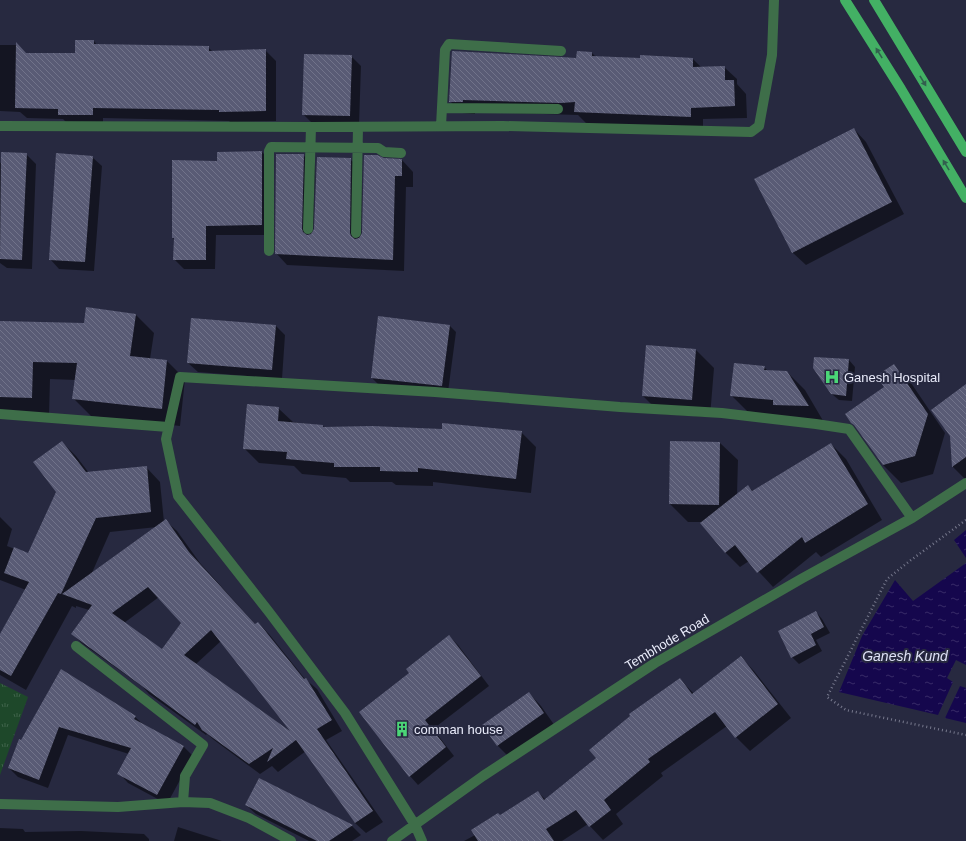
<svg xmlns="http://www.w3.org/2000/svg" width="966" height="841" font-family="Arial,sans-serif">
<defs>
<pattern id="park-tufts" width="24" height="20" patternUnits="userSpaceOnUse"><rect width="24" height="20" fill="#1e482a"/><path d="M3 7l-1-3M5 7V3M7 7l1-3M15 17l-1-3M17 17v-4M19 17l1-3" fill="none" stroke="#3f634a"/></pattern>
<pattern id="water-ripples" width="26" height="14" patternUnits="userSpaceOnUse"><rect width="26" height="14" fill="#15074d"/><path d="M2 4q2-2 4 0t4 0M15 11q2-2 4 0t4 0" fill="none" stroke="#372b68"/></pattern>
<pattern id="building-back-hatch" width="6" height="6" patternUnits="userSpaceOnUse"><rect width="6" height="6" fill="#595b75"/><path d="M-1 5l2 2M0 0l6 6M5-1l2 2" fill="none" stroke="#71738a"/></pattern>
</defs>
<rect width="100%" height="100%" fill="#272940"/>
<path fill="url(#park-tufts)" d="M0 683 28 697 0 775Z"/>
<path fill="url(#water-ripples)" d="M966 530V558L954 540Z
M966 563V665L956 660 947 678 953 682 938 715 839 692 862 636 895 580 913 601Z
M960 686 966 688V723L945 718Z"/>
<path fill="#0007" fill-rule="evenodd" d="M94 41 97 45 208 47 213 52 265 50 276 61V121L230 122 229 121 103 118V126H70L63 119 27 118 20 112 0 111V45H17L26 54H76Z
M592 53 596 57 641 59H693L702 68 724 67 737 79V84L746 94 747 118 703 119V128L587 124 578 115 475 112V114L462 113 450 101Z
M351 56 361 66 359 125 313 124 303 114Z
M854 129 866 142 904 214 806 265 793 253 756 180Z
M262 152 272 162V235H216L215 269H184L174 259 175 240 173 238 218 162V153Z
M26 154 36 164 32 269 7 268 0 263V163Z
M303 155 315 166 313 234 350 159 362 171 361 238 383 159 402 160 413 172V187H406L404 271 287 265 276 253Z
M92 157 102 166 94 271 59 269 50 259Z
M87 308 136 315 154 333 150 359 167 361 185 379 180 426 91 416 73 398 76 380 50 379 49 416 0 411V322L85 324Z
M276 326 285 335 282 379 198 372 188 363Z
M450 326 456 332 448 392 378 384 372 378Z
M696 350 714 368 710 417 661 414 643 396Z
M849 360 855 367 852 401 839 400 832 394Z
M893 365 911 383 945 433 933 474 901 483 883 465 885 387Z
M764 367 768 371 787 372 805 390 825 424 749 413 731 395Z
M966 385V478L965 479 953 467 951 436Z
M278 408 293 422 323 426 325 428 521 432 536 447 531 493 433 482V486L396 485 392 482H350L346 478 302 474 294 466 259 463 244 448Z
M62 442 76 456 89 473 146 467 160 482 164 522 166 521 177 531 200 563 256 625 258 623 269 634 305 679 317 689 342 731 326 740 383 822 366 833 355 823 306 751 278 772 272 766 260 774 214 740 207 734 206 735 149 694 143 687 83 644 72 634 89 610 76 606V608L72 606 26 690 0 675V636L26 590 0 580V517L12 529 7 546 28 554 57 492ZM157 527 91 575 110 532ZM159 597 182 623 162 650 124 623ZM221 641 294 734 196 664Z
M720 443 738 460 737 495 748 486 753 491 831 444 846 459 882 520 821 557 816 552 773 587 749 561 740 567 725 552 701 522H688L670 504Z
M816 612 822 619 830 633 816 640 822 651 799 664 792 657Z
M449 636 458 645 489 686 433 729 454 756 418 785 410 776 411 673Z
M741 657 754 671 791 718 750 751 736 737 727 726 661 773 663 776 616 814 623 824 603 840 588 824 562 841H464L475 835 500 816 538 792 546 800 598 759 680 679 694 694Z
M62 670 135 717 144 725 184 747 193 756 167 804 128 783 119 773 129 754 68 735 48 788 18 777 9 768 21 741Z
M529 693 541 706 555 726 510 758 497 745Z
M246 805 352 826 361 835 352 841H309L256 814Z
M178 827 222 841H174Z
M0 828 23 829 25 832 81 831 144 834 149 839V841H0Z"/>
<path fill="url(#building-back-hatch)" fill-rule="evenodd" d="M75 40H94V44L209 46V51L266 49V111L219 112V110L93 108V115H58V109L15 108 16 42 26 53H75Z
M452 51 561 57 576 58 577 51 592 52V56L640 58V55L693 58V67L725 66V80H734L735 106 691 108V117L574 112 575 102 561 103 463 100V102H449Z
M304 54 352 55 350 116 302 115Z
M854 128 892 202 792 253 754 179Z
M262 151V225L206 226V260H173L174 238H172V160L217 161V152Z
M1 152 27 153 22 260 0 259Z
M56 153 93 156 85 262 49 260Z
M276 154H304L302 229 303 232 307 235 311 234 314 229 317 157 351 158 350 233 351 236 355 239 359 238 362 233 364 155H377L384 158 402 159V176H395L393 260 275 254Z
M86 307 136 314 130 356 167 360 162 409 72 399 77 363 33 362 32 398 0 397V321L84 323Z
M378 316 450 325 442 386 371 378Z
M191 318 276 325 272 370 187 363Z
M646 345 696 349 692 400 642 396Z
M814 357 849 359 846 396 831 394 813 368Z
M734 363 765 366 764 370 787 371 809 406 773 405V400L730 396Z
M894 364 928 414 915 456 883 465 854 425 851 423 845 414 884 387 876 376Z
M966 384V457L952 467 950 436 931 410Z
M247 404 279 407 278 421 323 425V427L372 426 442 429V423L522 431 516 479 418 468V472L380 471V467H334V463L286 459 287 452 243 449Z
M62 441 86 472 147 466 151 512 96 518 61 594 58 593 11 676 0 670V634L29 582 4 573 14 547 28 553 56 492 33 462Z
M670 441 720 442 719 505 669 504Z
M831 443 868 504 805 543 802 537 757 573 735 545 725 553 700 523 748 485 752 491Z
M166 519 189 552 255 624 258 622 304 679 306 678 332 720 317 729 373 811 355 823 296 740 267 762 273 748 249 764 202 730 197 722 195 725 71 634 92 605 62 594ZM148 587 181 623 162 649 112 613ZM211 630 290 731 184 655Z
M816 611 824 627 811 634 816 645 791 658 778 631Z
M449 635 481 676 425 720 446 747 409 777 359 712 409 673 406 669Z
M741 656 778 704 735 738 715 712 648 759 650 762 604 800 611 810 589 827 576 810 546 829 554 841H478L471 830 498 813 500 815 538 791 544 800 596 758 589 750 630 716 629 714 680 678 692 694Z
M61 669 136 716 134 719 184 746 157 795 117 774 131 748 59 727 39 780 8 768 19 739 21 740Z
M529 692 544 713 497 746 482 725Z
M259 778 353 825 329 841H317L245 805Z"/>
<g fill="none" stroke-linecap="round" stroke-linejoin="round">
<path stroke="#77798d" stroke-width="2.5" stroke-dasharray="1 3" stroke-linecap="butt" d="M966 520 911 560 887 579 827 697 846 710 966 735"/>
<path stroke="#3e6e49" stroke-width="10" d="M442 108 558 109
M0 126 311 127 503 126 751 132 759 126 772 55 774 0
M441 126 445 50 449 44 561 51
M308 229 311 127
M356 233 358 127
M269 251V151L271 147 378 148 384 152 401 153
M0 414 168 427
M76 646 203 745 185 776 183 802
M0 804 118 807 183 802 210 803 249 818 291 841
M392 841 483 776 655 663 801 579 912 518 966 483
M422 841 415 825 345 713 269 612 178 496 166 439 180 377 435 392 620 407 722 413 816 424 849 429 912 518"/>
<path stroke="#43b064" stroke-width="10" d="M845 0 901 89 966 198
M874 0 966 152"/>
</g>
<defs><path id="oneway-solid" d="M-6-.8H1V-3.2L6.5 0L1 3.2V.8H-6Z"/></defs>
<g fill="#325f4e">
<use href="#oneway-solid" transform="translate(879 53) rotate(-122)"/>
<use href="#oneway-solid" transform="translate(923 81) rotate(59)"/>
<use href="#oneway-solid" transform="translate(946 165) rotate(-121)"/>
</g>
<defs>
<g id="hospital-bare" transform="scale(1.2)"><path d="M-5-5h3v3.5h4V-5h3V5h-3V1.5h-4V5h-3Z" fill="#4bd677" stroke="#272940" stroke-width="2.5" paint-order="stroke"/></g>
<g id="building-bare" transform="scale(1.2)"><path d="M-4-6H4V6H1V3H-1V6H-4ZM-2.5-4.3h1.7v1.8h-1.7ZM.8-4.3h1.7v1.8H.8ZM-2.5-1h1.7V.8h-1.7ZM.8-1h1.7V.8H.8Z" fill="#4bd677" stroke="#272940" stroke-width="2.5" paint-order="stroke"/></g>
</defs>
<g fill-rule="evenodd">
<use href="#hospital-bare" x="832" y="377"/>
<use href="#building-bare" x="402" y="729"/>
</g>
<g text-anchor="middle" dominant-baseline="central" stroke-width="4" stroke-linejoin="round" paint-order="stroke">
<g font-size="13" fill="#eaecfb" stroke="#272940" text-anchor="start">
<text x="844" y="377">Ganesh Hospital</text>
<text x="414" y="729">comman house</text>
</g>
<g font-size="13" fill="#eaecfb" stroke="#272940">
<text transform="translate(667 642) rotate(-31)">Tembhode Road</text>
</g>
<g font-size="14" font-style="italic" fill="#dfe2f7" stroke="#272940">
<text x="905" y="656">Ganesh Kund</text>
</g>
</g>
</svg>
